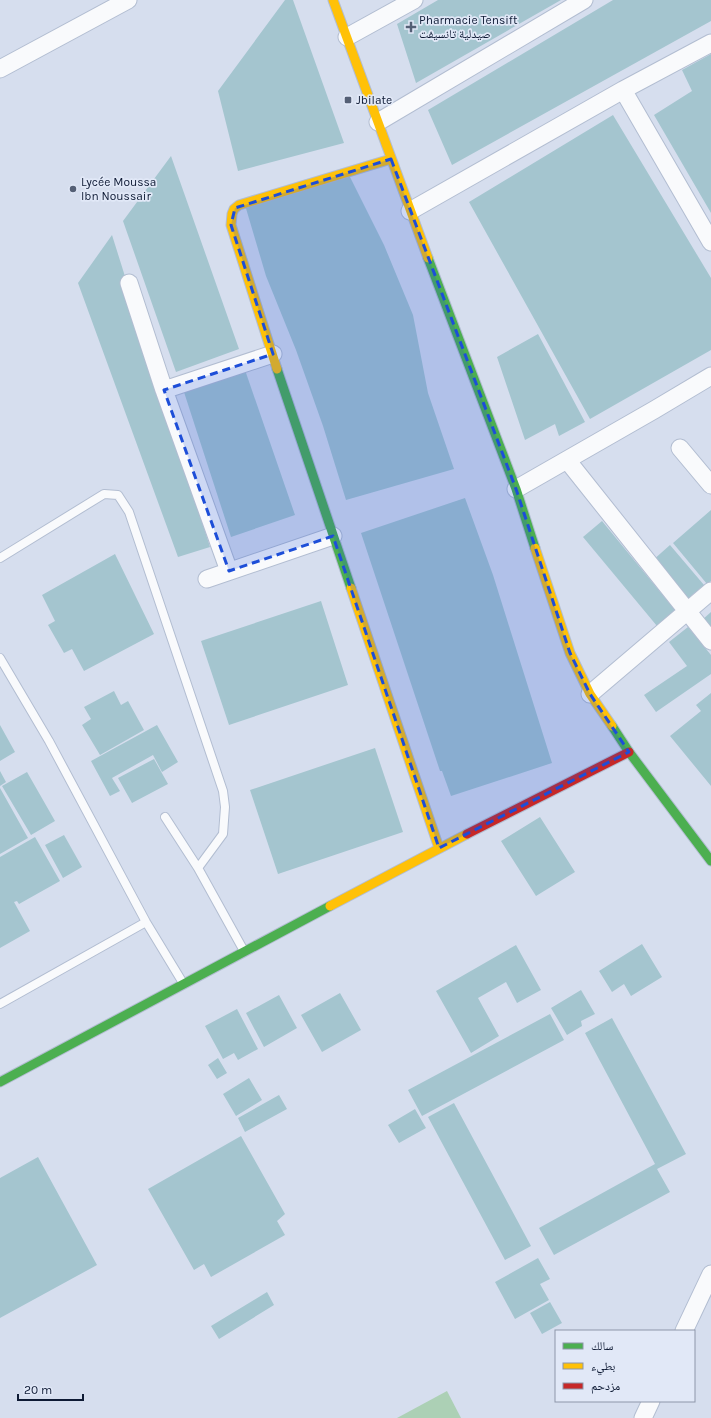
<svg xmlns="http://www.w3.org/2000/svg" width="711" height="1418" font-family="Karla,'Noto Naskh Arabic',sans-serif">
<rect width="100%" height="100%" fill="#d6deee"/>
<path fill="#acd0b5" d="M447 1391 461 1418H397Z"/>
<path fill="#a4c5cf" d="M285 0H293L344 143 238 171 218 91Z
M438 0H561L416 83 397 24Z
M613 0H711V21L452 165 428 110Z
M711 54V213L654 115 692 91 682 70Z
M613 115 711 278V350L590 419 469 202Z
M171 156 239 349 176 372 123 221Z
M349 175 384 245 413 315 428 393 454 469 346 500 323 426 296 350 266 276 245 205Z
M112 235 210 547 178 557 78 283Z
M538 334 585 422 559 436 555 424 525 440 497 357Z
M245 370 295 515 231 537 183 389Z
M465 498 493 575 552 763 451 796 442 771H440L361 533Z
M711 510V581L707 584 673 543Z
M602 521 675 610 657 626 583 537Z
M670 545 704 585 685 601 652 561Z
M115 554 154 634 84 671 72 649 64 653 48 625 55 621 42 595Z
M321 601 348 685 229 725 201 641Z
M711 612V631L702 620Z
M688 627 711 655V674L656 712 644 695 687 666 669 642Z
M114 691 121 705 128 701 144 730 100 755 82 725 91 719 84 707Z
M711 693V786L670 736 701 711 696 705Z
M0 725 15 752 0 761Z
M157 725 178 762 162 772 153 755 112 778 120 791 110 796 91 761Z
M375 748 403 832 278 874 250 790Z
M154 759 168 784 132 803 118 778Z
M0 771 6 782 0 786Z
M27 772 55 821 31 835 2 786Z
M0 788 28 838 0 854Z
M540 817 575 872 536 896 501 841Z
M64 835 82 867 63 878 45 845Z
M35 837 60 881 19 904 17 901 14 902 30 931 0 948V857Z
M642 944 662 977 631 996 624 984 612 992 599 971Z
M516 945 541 990 517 1003 506 982 478 998 499 1036 471 1053 436 991Z
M581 990 595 1014 581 1021 582 1026 567 1035 551 1008Z
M340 993 361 1030 322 1052 301 1015Z
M279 995 297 1028 264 1047 246 1013Z
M237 1009 258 1049 238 1060 234 1053 223 1059 205 1026Z
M550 1014 564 1040 422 1116 408 1090Z
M612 1018 686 1154 657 1169 670 1192 554 1255 539 1228 655 1164 585 1033Z
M218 1058 227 1073 217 1079 208 1065Z
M249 1078 262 1100 236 1116 223 1094Z
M279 1095 287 1109 245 1132 238 1118Z
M454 1103 531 1246 505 1260 428 1117Z
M415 1109 426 1128 399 1143 388 1125Z
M241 1136 285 1214 277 1221 285 1235 211 1277 204 1264 194 1270 148 1189Z
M38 1157 97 1265 0 1318V1178Z
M538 1258 550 1279 540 1284 549 1300 515 1319 495 1282Z
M267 1292 274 1305 219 1339 211 1326Z
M550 1302 562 1323 542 1334 530 1313Z"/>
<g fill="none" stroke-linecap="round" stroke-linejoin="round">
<g stroke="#b2bdd1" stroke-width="10">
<path id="lane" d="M0 558 104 494 118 495 129 512 223 791 225 807 223 834 198 868 244 951
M0 658 49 741 146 922 183 983
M165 817 198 868
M0 1004 146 922"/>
</g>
<g stroke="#b2bdd1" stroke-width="19">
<path id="street" d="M347 37 414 0
M0 69 128 0
M623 90 711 242
M378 122 584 0
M410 211 623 90 711 43
M129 283 164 390 229 571
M164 390 273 354
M680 448 711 485
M567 460 711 641
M516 489 654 410 711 376
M207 579 333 536
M590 694 711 591
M684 1331 711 1274
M643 1418 651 1401"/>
</g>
<g stroke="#b2bdd1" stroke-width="11">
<path id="fast" d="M428 258 516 489 535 548
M277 369 351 588
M612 726 629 752 711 861
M0 1082 330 906"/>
</g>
<g stroke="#b2bdd1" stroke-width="11">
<path id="slow" d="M333 0 428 258
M277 369 231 225 232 214 234 209 239 205 391 159
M535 548 570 653 590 694 612 726
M351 588 439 848
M330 906 467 834"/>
</g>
<g stroke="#b2bdd1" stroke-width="11">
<path id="jam" d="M467 834 629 752"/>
</g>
<use href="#lane" stroke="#f9fafc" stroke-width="8"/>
<use href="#street" stroke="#f9fafc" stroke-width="17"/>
<use href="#fast" stroke="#4caf50" stroke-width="9"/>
<use href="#slow" stroke="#ffc107" stroke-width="9"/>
<use href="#jam" stroke="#c62828" stroke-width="9"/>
</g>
<path fill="#1d4ed8" fill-opacity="0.2" stroke="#1d4ed8" stroke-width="3" stroke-dasharray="8 5" stroke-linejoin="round" d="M391 159 516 489 570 653 590 694 629 752 439 848 333 536 229 571 164 390 273 354 231 225 235 208Z"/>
<g fill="#545f75" stroke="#e1e8f7" stroke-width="1.5">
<path d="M409 21h4v4h4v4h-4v4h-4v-4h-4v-4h4z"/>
<rect x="344" y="96" width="8" height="8" rx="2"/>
<circle cx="73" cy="189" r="4"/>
</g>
<g text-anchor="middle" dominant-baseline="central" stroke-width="3.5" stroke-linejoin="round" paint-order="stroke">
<g font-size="12" fill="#0e1a34" stroke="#e1e8f7" text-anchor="start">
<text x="419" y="20">Pharmacie Tensift<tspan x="419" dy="14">صيدلية تانسيفت</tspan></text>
<text x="356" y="100">Jbilate</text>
<text x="81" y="182">Lycée Moussa<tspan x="81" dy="14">Ibn Noussair</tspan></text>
</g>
</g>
<rect x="555" y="1330" width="140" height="72" fill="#e1e8f7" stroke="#8d96a9"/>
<rect x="563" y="1343" width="20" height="6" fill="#4caf50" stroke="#8d96a9"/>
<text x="591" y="1350" font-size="12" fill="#0e1a34">سالك</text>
<rect x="563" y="1363" width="20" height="6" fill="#ffc107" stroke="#8d96a9"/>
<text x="591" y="1370" font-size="12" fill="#0e1a34">بطيء</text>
<rect x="563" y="1383" width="20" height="6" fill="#c62828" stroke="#8d96a9"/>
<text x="591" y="1390" font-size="12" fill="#0e1a34">مزدحم</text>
<path d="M18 1394v6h65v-6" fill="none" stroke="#0e1a34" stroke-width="2"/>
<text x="24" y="1394" font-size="12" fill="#0e1a34" stroke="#e1e8f7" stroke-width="3" paint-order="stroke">20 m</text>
</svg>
